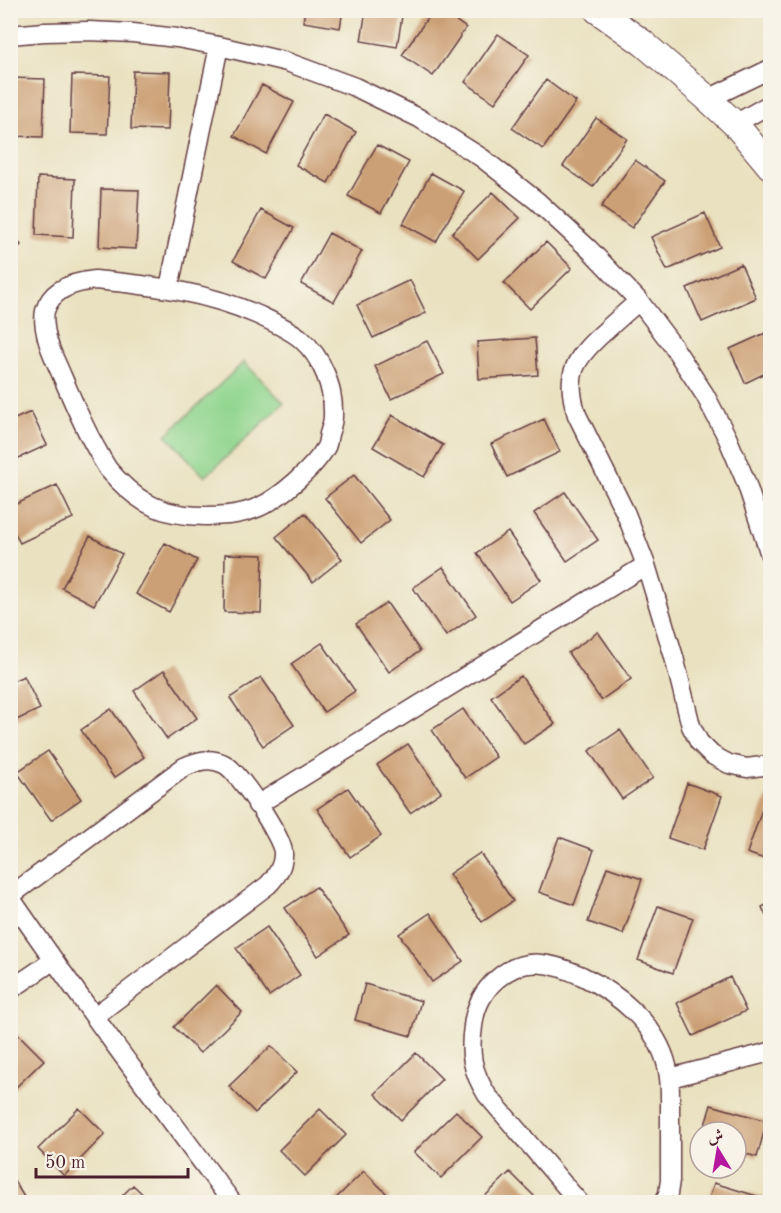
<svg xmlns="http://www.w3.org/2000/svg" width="781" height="1213" font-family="'Old Standard TT',Amiri,serif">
<rect width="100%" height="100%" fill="#f7f3e8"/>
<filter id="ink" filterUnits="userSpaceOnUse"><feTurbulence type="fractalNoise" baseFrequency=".0167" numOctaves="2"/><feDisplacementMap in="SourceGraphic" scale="12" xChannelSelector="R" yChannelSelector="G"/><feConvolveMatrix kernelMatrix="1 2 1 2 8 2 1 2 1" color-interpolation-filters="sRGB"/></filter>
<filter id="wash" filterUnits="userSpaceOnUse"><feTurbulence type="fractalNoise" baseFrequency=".008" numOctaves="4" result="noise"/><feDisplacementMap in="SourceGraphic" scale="24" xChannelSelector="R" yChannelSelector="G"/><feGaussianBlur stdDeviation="1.35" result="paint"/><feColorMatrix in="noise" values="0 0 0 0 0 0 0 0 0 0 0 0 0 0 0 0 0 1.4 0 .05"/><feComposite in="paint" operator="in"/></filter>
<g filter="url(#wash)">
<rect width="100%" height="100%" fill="#eae1c0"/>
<path fill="#91d68f" stroke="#6e7a5d" stroke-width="1.5" d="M244 362 284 403 205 477 166 435Z"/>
<g id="blocks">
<path fill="#cca076" d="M305 10H343L340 28 303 22Z
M366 10H403L397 47 361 41Z
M433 10H441L466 28 433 76 402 55Z
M498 34 529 55 495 103 465 82Z
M133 71 170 72 168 130 131 129Z
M72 75 110 76 107 134 70 133Z
M10 78 45 79 43 137 10 136Z
M546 80 576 102 543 149 512 128Z
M262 85 294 102 266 154 234 136Z
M324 114 356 132 328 183 296 165Z
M596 118 627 139 593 187 563 166Z
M377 145 409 162 381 213 348 196Z
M635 160 665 181 632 228 601 207Z
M431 173 464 191 436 242 403 224Z
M38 177 75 179 73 237 36 235Z
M101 189 139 190 136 249 99 247Z
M493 192 520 218 478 259 452 233Z
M261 210 294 228 266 279 233 261Z
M705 213 720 247 667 270 651 237Z
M10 232 21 245 10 254Z
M329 233 362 251 334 302 301 284Z
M546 242 572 268 530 309 504 283Z
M741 264 756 298 702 322 687 288Z
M410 280 426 313 373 338 357 305Z
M770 331V371L745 383 730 349Z
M535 338 538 375 479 379 477 342Z
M427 341 444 374 391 399 375 366Z
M31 412 47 445 10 462V421Z
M392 415 443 445 424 477 373 447Z
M544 419 560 452 507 477 491 444Z
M354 475 390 520 361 543 325 498Z
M57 485 73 518 20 543 10 524V507Z
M565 492 598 540 567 561 534 513Z
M305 513 342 559 313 582 276 537Z
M508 532 541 580 510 601 477 553Z
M90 536 122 554 94 605 62 588Z
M165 543 197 560 169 612 136 594Z
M225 554 263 555 261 613 224 612Z
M443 567 476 615 446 636 413 588Z
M387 603 420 651 389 672 356 624Z
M598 632 631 679 601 700 568 653Z
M322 643 355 691 324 712 291 664Z
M164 670 197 718 167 739 134 691Z
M24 676 40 709 10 723V682Z
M521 676 555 724 524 744 491 697Z
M261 677 294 725 263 746 230 698Z
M111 709 144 757 114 778 81 730Z
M463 709 496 757 465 778 432 730Z
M620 730 653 778 622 799 589 751Z
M408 744 441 792 410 813 377 765Z
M48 751 81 799 51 820 17 772Z
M687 783 722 796 703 850 668 838Z
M348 788 381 836 350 857 317 809Z
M766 798 770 799V861L747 853Z
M559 837 594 850 574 905 539 892Z
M480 853 513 901 482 922 449 874Z
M607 867 642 879 623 934 588 922Z
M316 887 349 935 318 956 285 908Z
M770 903V925L762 907Z
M658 906 693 918 673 973 638 960Z
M430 913 463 961 432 982 399 934Z
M267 927 300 975 269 996 236 948Z
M730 977 746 1011 693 1036 677 1003Z
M365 984 421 1001 411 1036 355 1020Z
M216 985 242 1012 200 1053 174 1027Z
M18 1034 44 1060 10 1093V1041Z
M271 1046 297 1072 255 1113 229 1086Z
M416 1053 442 1079 401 1120 375 1094Z
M711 1105 767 1121 757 1157 736 1151V1132H703Z
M79 1108 105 1134 64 1176 38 1149Z
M320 1109 346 1135 305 1176 279 1150Z
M456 1111 482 1137 441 1178 414 1152Z
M364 1171 390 1197 385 1202H332Z
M510 1172 536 1198 532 1202H479Z
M10 1174 27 1202H10Z
M714 1183 770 1200 769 1202H708Z
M133 1185 151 1202H116Z"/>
</g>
</g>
<g filter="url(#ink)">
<use href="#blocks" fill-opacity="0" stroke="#623c41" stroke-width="1.5"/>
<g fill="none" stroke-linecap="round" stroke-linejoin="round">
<g stroke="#623c41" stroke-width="21">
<path id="minor" d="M10 35 44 32 89 31 133 33 177 38 219 46 287 62 355 87 419 118 482 158 537 201 589 249 639 301 673 346 705 395 727 437 746 482 770 555
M708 99 770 69
M735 124 770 104
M95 280C151 285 206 292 258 315 273 322 289 329 301 339 323 358 334 389 333 416 333 422 331 428 329 434 328 438 328 443 326 447 315 467 280 498 259 507 250 511 238 514 228 515 200 517 170 517 145 502 130 493 119 482 108 469 104 463 100 456 97 450 83 426 73 401 62 376 57 364 50 351 47 338 45 329 43 321 45 311 51 289 75 282 95 280Z
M169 288 219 46
M639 301C627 311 615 322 604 332 574 359 564 375 577 415L626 514 646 565 674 657 691 726 699 742 712 755 729 764 747 768 770 765
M257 805 646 565
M10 896 184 767C197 761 210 757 224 764 238 770 282 837 283 852 284 866 277 876 268 885L95 1016
M10 897C81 1001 157 1102 232 1202
M10 990 54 960
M670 1078 770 1052
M579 1202 487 1095C472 1071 469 1054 473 1026 475 1007 482 992 497 979 524 955 553 963 582 976 619 994 657 1025 667 1066 671 1081 670 1097 670 1112 670 1134 670 1157 670 1180L668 1194 664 1202"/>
</g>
<g stroke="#623c41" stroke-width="28">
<path id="secondary" d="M597 10 643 43 708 99 735 124 770 166"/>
</g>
<use href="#minor" stroke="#fff" stroke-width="18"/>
<use href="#secondary" stroke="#fff" stroke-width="26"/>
</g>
</g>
<rect width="781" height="1213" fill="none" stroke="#f7f3e8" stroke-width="36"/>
<g transform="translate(718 1150) rotate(349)"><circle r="28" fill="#f7f3e8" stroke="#b29e9c" stroke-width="1.5"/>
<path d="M0-4.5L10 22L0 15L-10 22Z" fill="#b5179e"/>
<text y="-9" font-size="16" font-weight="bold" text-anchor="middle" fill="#4a1f2b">ش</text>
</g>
<path d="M36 1168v9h152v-9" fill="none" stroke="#4a1f2b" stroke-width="3"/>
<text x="45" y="1168" font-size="18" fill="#4a1f2b" stroke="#f7f3e8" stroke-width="4.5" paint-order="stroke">50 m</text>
</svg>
